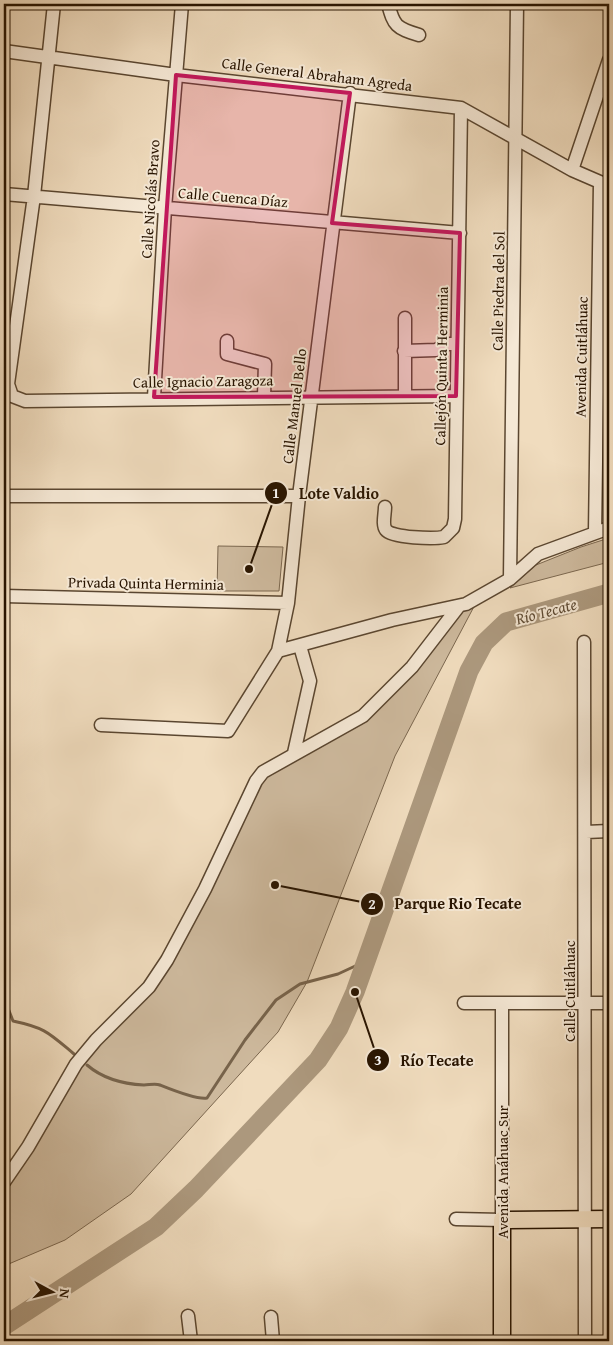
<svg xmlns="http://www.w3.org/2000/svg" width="613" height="1345" font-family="'Gentium Book Plus',serif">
<rect width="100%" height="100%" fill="#f0dcbe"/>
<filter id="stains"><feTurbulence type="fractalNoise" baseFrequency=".004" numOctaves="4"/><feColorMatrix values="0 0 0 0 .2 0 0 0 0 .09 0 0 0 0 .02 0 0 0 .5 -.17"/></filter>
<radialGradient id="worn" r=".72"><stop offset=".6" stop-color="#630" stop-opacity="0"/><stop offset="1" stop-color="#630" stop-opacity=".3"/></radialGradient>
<path fill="#ceba9e" stroke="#7b674f" d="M609 538V562L510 588 536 565 581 547Z
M218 546 283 547 279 591H217Z
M478 599 395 756 307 982 278 1032 131 1194 65 1240 4 1266V1178L62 1079 167 958 268 769 344 730 448 622Z"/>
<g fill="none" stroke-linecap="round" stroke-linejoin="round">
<path stroke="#77634b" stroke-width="3" d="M4 998 13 1021C46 1028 49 1033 74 1054
M87 1065C102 1078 124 1084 144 1085 149 1085 155 1083 160 1085 170 1089 197 1100 207 1098L245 1040 276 1000 300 984 338 974 366 961"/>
<path stroke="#ac987d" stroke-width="19" d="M4 1326 156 1227 196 1189 318 1060 339 1028 355 992 469 671 484 643 506 622 609 593"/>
<g stroke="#5a4630" stroke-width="15">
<path id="minor" d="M54 4 34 196 8 384 12 396 25 401 456 396
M388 4C394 26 396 28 419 35
M4 51 176 75 461 108 572 170 609 186
M572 170 609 60
M4 194 460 233
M405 318V396
M227 341V354L265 364 264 396
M404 351 436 350 447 344H457
M154 397 165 208 182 4
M4 496H299
M385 507C385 514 382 525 386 530 392 538 434 539 444 537L453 528 455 519 461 108
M595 532 600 183
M510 579 517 4
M4 596 288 603
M584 642 585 1341
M278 651 392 620 466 604 510 579 538 554 609 528
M101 725 228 731 278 651 288 603 299 496 350 93
M294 753 310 681 300 646
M586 832 609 831
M464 1003H609
M4 1182 28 1147 76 1064 96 1040 149 987 167 960 205 889 256 781 263 772 363 716 412 667 459 606
M456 1219 502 1220V1003
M188 1316 191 1341
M271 1317 273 1341"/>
</g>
<g stroke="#281400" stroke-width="19">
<path id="major" d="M502 1341V1220L609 1219"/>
</g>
<use href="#minor" stroke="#f5e8d5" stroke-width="12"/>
<use href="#major" stroke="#f0dcbe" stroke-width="16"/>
</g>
<path fill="#c2185b" fill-opacity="0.2" stroke="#c2185b" stroke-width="4" stroke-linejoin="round" d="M176 75 350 93 332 223 460 233 456 396 154 397Z"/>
<g text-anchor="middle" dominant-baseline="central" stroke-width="4" stroke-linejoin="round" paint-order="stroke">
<g font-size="15" fill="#281400" stroke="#f5e8d5">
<text transform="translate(317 74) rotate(7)">Calle General Abraham Agreda</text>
<text transform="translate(233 197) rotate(5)">Calle Cuenca Díaz</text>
<text transform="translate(150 199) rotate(-86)">Calle Nicolás Bravo</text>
<text transform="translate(498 291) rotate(-89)">Calle Piedra del Sol</text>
<text transform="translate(581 357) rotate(-89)">Avenida Cuitláhuac</text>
<text transform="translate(441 366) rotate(-89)">Callejón Quinta Herminia</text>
<text transform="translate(203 381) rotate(-1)">Calle Ignacio Zaragoza</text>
<text transform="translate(294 406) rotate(-83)">Calle Manuel Bello</text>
<text transform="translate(146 583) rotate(1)">Privada Quinta Herminia</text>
<text transform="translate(569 991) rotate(-90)">Calle Cuitláhuac</text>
<text transform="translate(502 1172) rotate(-90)">Avenida Anáhuac Sur</text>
</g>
<g font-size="16" font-style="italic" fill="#5d4932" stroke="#f5e8d5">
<text transform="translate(546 611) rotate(-15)">Río Tecate</text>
</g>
</g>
<path fill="none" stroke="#281400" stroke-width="2" d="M249 569L276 493M275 885L372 904M355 992L378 1060"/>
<g fill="#281400" stroke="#f5e8d5" stroke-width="2">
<circle cx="249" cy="569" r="5"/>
<circle cx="275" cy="885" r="5"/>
<circle cx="355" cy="992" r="5"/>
<circle cx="276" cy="493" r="12"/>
<circle cx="372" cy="904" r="12"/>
<circle cx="378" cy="1060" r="12"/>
</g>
<g font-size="15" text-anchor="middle" font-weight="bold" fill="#fff">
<text x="276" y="498">1</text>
<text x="372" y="909">2</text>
<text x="378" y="1065">3</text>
</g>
<g font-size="16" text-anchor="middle" font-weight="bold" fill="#281400" stroke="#f5e8d5" stroke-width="4" stroke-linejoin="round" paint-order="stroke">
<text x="339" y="499">Lote Valdio</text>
<text x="458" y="909">Parque Rio Tecate</text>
<text x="437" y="1066">Río Tecate</text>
</g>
<rect width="613" height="1345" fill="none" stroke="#f0dcbe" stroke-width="20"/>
<rect x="5" y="5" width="603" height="1335" fill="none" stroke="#281400" stroke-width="2.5"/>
<rect x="10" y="10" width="593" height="1325" fill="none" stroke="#281400"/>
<g transform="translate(52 1292) rotate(97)" stroke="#f5e8d5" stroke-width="4" paint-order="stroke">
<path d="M0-4L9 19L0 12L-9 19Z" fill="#281400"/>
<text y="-8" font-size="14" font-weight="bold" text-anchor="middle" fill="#281400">N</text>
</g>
<rect width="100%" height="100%" filter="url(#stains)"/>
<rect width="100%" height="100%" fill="url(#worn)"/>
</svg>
